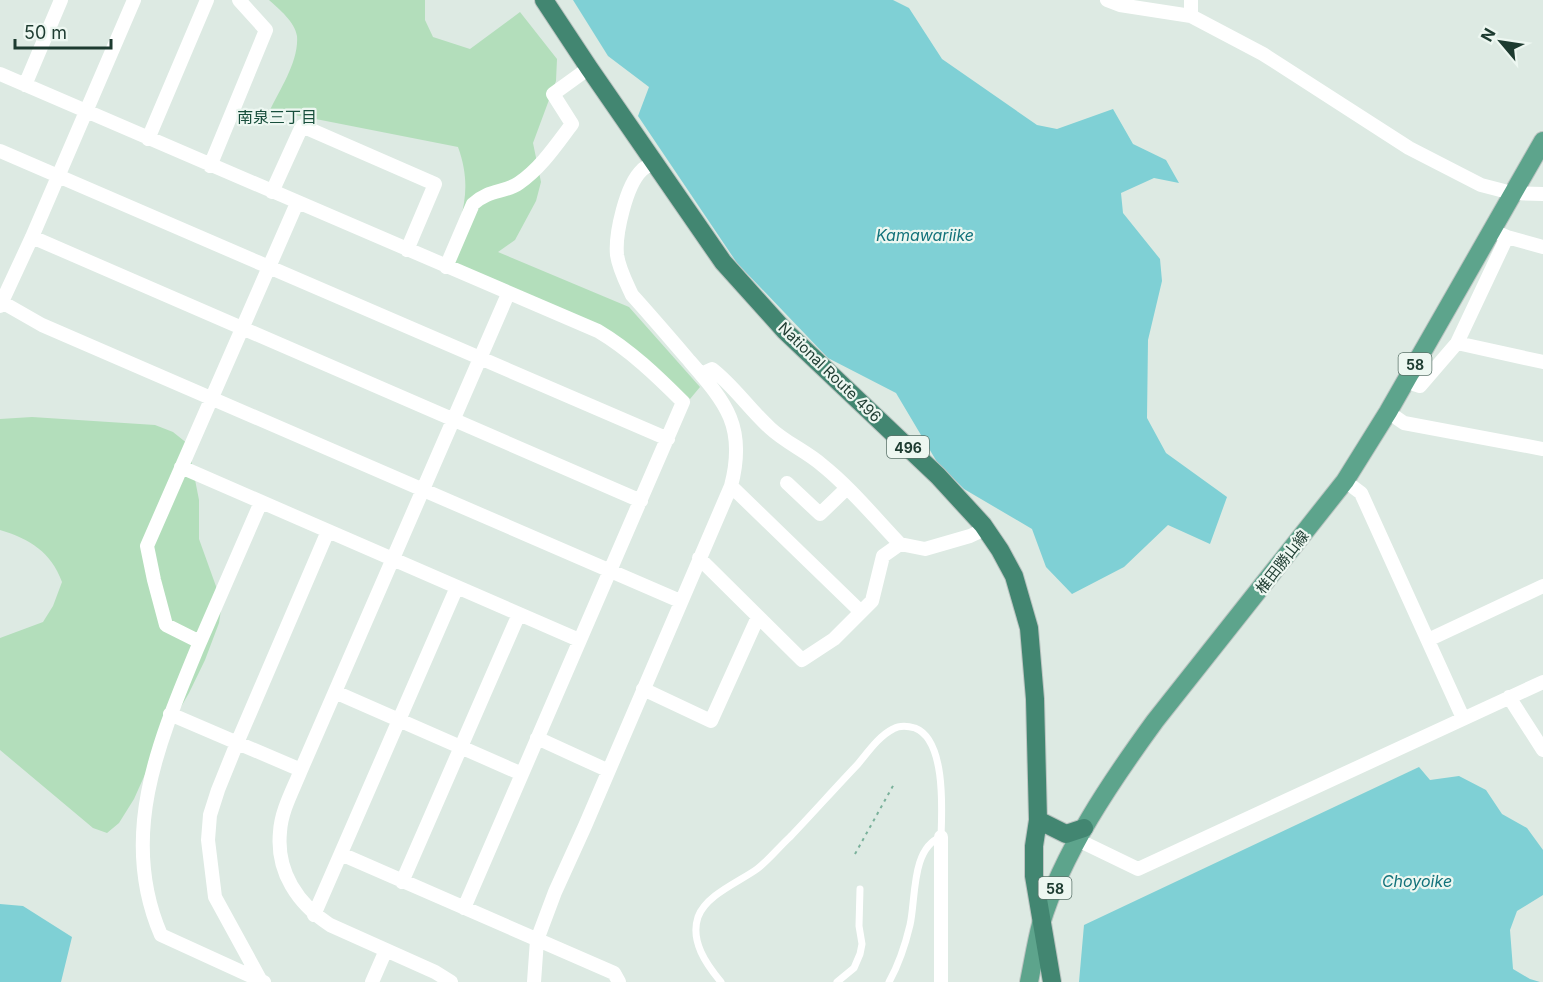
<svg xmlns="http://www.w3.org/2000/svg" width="1543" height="982" font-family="Inter,'Noto Sans JP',sans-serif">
<rect width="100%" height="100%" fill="#ddeae3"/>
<path fill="#b3debb" d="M269 0H425V20L433 37 470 49 520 12 557 59 556 81 533 143 541 182 536 201 515 240 498 252 629 307 700 387 690 399 617 337 447 260C461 219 474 191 458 147L270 110C280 89 299 61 297 36 295 22 279 9 269 0Z
M32 417 155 425 173 432 188 444 199 500V539L222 603 219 623 205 660 189 693 155 752 134 799 119 823 107 833 93 828 0 750V638L43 622 53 606 62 582C51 552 30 539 0 530V419Z"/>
<path fill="#7fd0d5" d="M573 0H893L909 8 942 59 1037 125 1057 129 1113 109 1133 144 1166 160 1179 183 1154 178 1121 193 1123 213 1160 259 1162 281 1148 340 1147 418 1166 453 1227 497 1210 544 1168 525 1124 567 1072 594 1046 567 1032 529 964 489 937 462 896 393 828 358 737 263 638 116 649 87 608 56Z
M1419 767 1430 780 1459 776 1486 790 1502 814 1527 828 1543 850V895L1517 911 1510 930 1513 969 1530 979 1540 982H1079L1084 925Z
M0 904 23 906 72 937 61 982H0Z"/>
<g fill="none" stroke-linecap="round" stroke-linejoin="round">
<g stroke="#bbc4c1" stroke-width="20">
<path id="primary" d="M1029 982C1033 963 1036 943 1041 924 1062 853 1112 780 1155 721L1345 481 1388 412 1543 141"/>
</g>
<g stroke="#bbc4c1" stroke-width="20">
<path id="trunk" d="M544 0 589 68 723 262 785 331 938 476 983 525 1000 550 1014 576 1029 628 1035 699 1038 820 1034 846V876L1052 982
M1038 820 1066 834 1084 828"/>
</g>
<path stroke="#7ab19b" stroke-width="2" stroke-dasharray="3 4.5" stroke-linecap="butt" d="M855 854 894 784"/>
<path stroke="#fff" stroke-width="7" d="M721 982C706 964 690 941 698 917 706 895 739 882 757 869 769 860 779 847 790 837 813 813 835 788 858 764 868 752 879 736 893 729 900 725 908 726 915 728 946 740 942 810 941 837 911 848 916 899 910 925 905 946 899 964 889 982
M837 982 854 968 860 954 862 944 859 926 860 889"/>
<path stroke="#fff" stroke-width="14" d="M1107 0 1120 5 1191 16 1263 54 1409 148 1481 185 1512 193 1543 194
M1191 16V0
M0 74 598 331C630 350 657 376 683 402L464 908
M25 85 61 0
M148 139 207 0
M0 151 668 439
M210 166 266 30 239 0
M272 192 302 126 435 184 407 250
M32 237 641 501
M1507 237 1543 247
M446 267 473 204C489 189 505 193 519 183 541 168 556 145 572 124L553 94 589 68
M0 301 42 325 680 601
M0 306 32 237 134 0
M1457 343 1543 362
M1405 381 1420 386 1457 343 1507 237 1491 230
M1388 412 1404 423 1543 449
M181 467 579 640
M1345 481 1361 493 1463 718
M787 483 820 514 847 488
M731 486 860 611
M261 502C240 551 218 600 197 649 159 741 118 836 161 935L264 982
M900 544 925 549 970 536 985 529
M699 558 802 660 834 639 872 601 883 556 900 544C875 518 851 488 822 465 806 451 786 443 770 428 749 409 734 386 712 369L701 374
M1428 640 1543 586
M200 642 166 625 154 580 147 546 297 203
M643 689 711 721 758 617
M335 692 522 774
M1509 697 1543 750
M170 714 301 770
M537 738 607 770
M941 837V982
M1078 840 1138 869 1543 682
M341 854 614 973 619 982
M402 882 519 614
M314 915 457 587
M261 981 215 897 208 840 210 815 218 790 237 743 328 531
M372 982 386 950
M451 982 435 972 330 925C298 904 276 872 280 832 281 811 293 790 301 770L508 294
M534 982 537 940 555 892 585 826 731 486C747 425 725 402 687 358 669 337 651 316 632 295 626 282 619 269 617 255 615 234 626 185 642 170 645 167 650 165 654 163"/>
<use href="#primary" stroke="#5da48c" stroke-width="18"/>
<use href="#trunk" stroke="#428671" stroke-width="18"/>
</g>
<g text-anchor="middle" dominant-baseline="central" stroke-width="4.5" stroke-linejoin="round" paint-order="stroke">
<g fill="#edf7f1" stroke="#5b736a" stroke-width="1.5">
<rect x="1398.5" y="353" width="33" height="22" rx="4.5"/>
<rect x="887" y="436" width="42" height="22" rx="4.5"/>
<rect x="1038.5" y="877" width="33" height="22" rx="4.5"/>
</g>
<g font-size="14" font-weight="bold" fill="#1d3b30">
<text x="1415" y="364">58</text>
<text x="908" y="447">496</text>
<text x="1055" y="888">58</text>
</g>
<g font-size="15" fill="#1d3b30" stroke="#edf7f1">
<text transform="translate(830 372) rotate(44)">National Route 496</text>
<text transform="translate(1282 562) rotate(-52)">椎田勝山線</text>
</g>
<g font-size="16" fill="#184e3c" stroke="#edf7f1">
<text x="277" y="117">南泉三丁目</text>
</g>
<g font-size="16" font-style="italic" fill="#13737b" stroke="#edf7f1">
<text x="925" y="235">Kamawariike</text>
<text x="1417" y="881">Choyoike</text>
</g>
</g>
<g transform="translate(1501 42) rotate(299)" stroke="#edf7f1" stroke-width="4.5" paint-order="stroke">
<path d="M0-4.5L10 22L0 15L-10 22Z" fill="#1d3b30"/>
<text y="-9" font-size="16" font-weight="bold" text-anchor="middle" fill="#1d3b30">N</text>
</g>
<path d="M15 39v9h96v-9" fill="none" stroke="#1d3b30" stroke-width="3"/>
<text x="24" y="39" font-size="18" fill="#1d3b30" stroke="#edf7f1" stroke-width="4.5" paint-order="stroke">50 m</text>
</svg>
